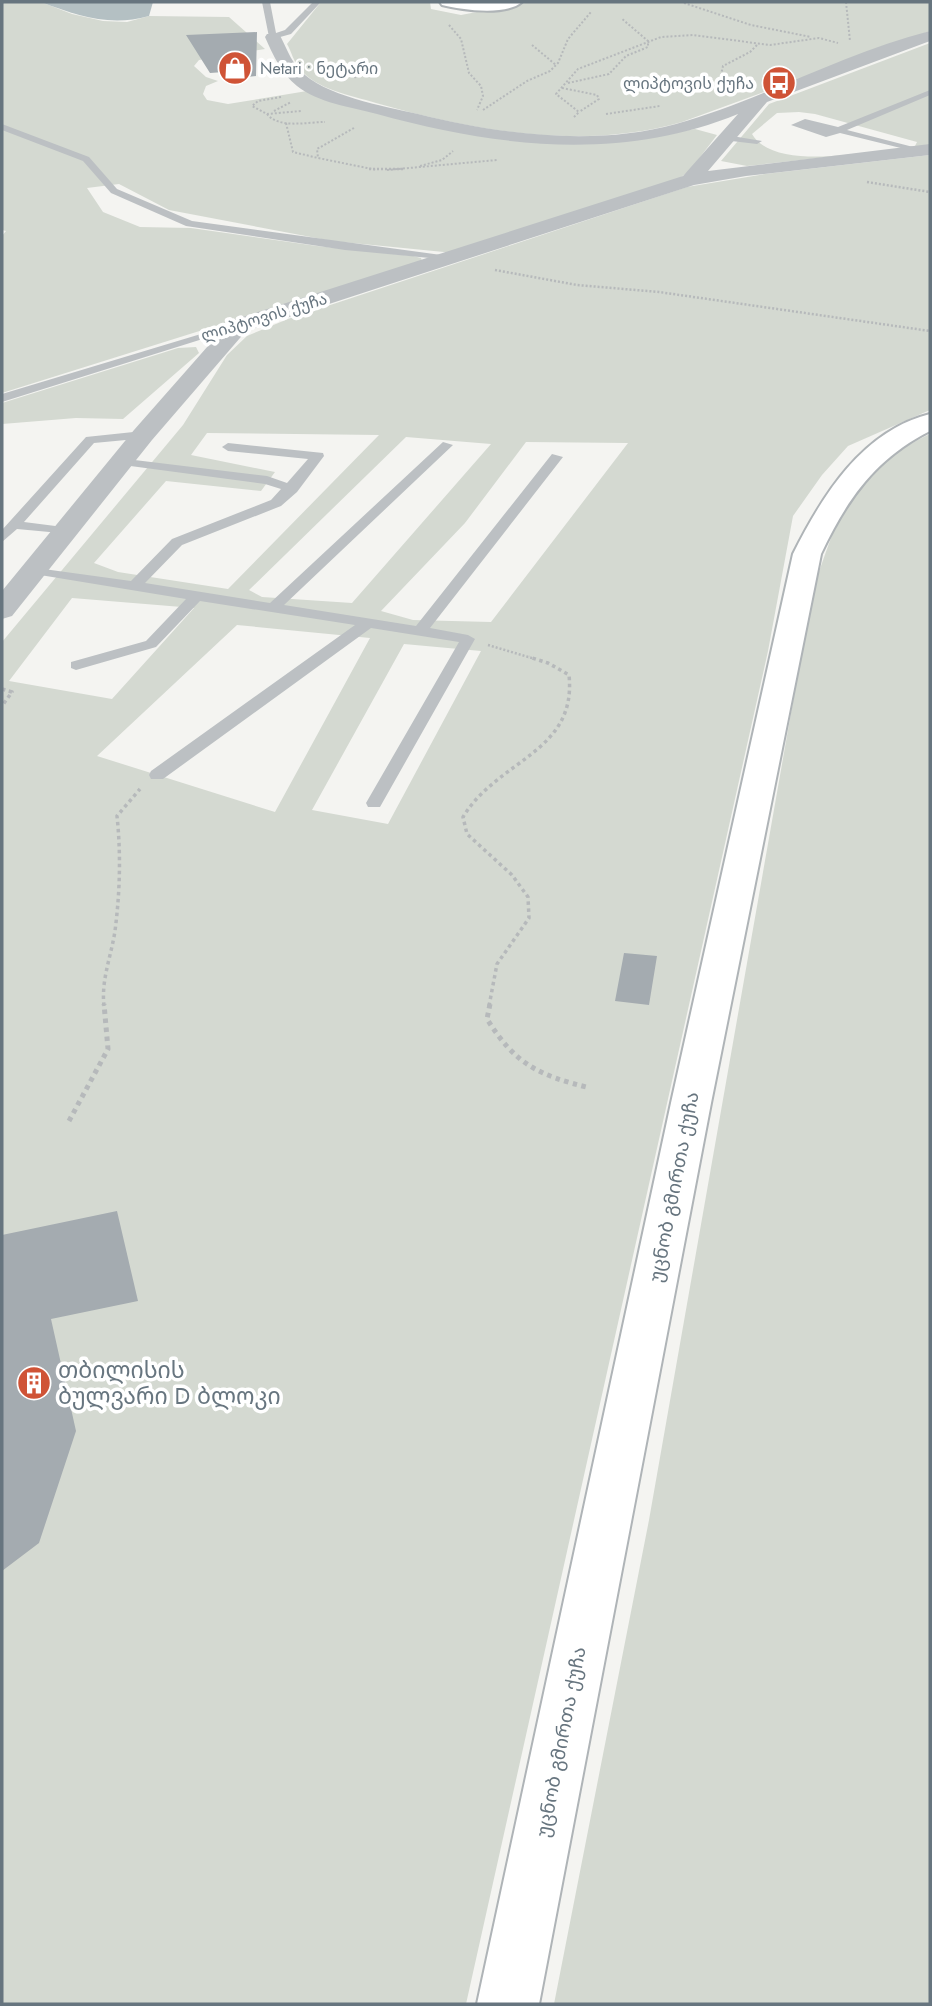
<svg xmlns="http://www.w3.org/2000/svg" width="932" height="2006" font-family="Jost,'Noto Sans Georgian',sans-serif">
<rect width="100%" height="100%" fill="#f4f4f1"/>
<path fill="#d4d9d1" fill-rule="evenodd" d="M2 2H41L72 14 103 21 127 22 149 16 229 17 265 49 199 60 194 66 206 77 218 81 206 86 203 94 207 100 228 104 307 91 501 138 625 140 695 129 717 135 691 169 679 179 454 253 332 241 169 210 119 184 87 188 103 212 140 227 191 228 317 246 413 256 421 258 422 261 2 393V236L6 231 2 230Z
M321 2H430L431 9 461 15 530 2H930V31L682 122C581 151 475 131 376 103 350 95 317 90 299 68 294 62 291 51 287 44Z
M930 43V146L747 166 721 161 769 104ZM799 112 815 114 917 142 915 146 905 148C869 151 774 172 752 134L777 113Z
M930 155V410L848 446 822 475 793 516 768 651 466 2004H2V642L183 425 227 355 247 336 288 319 687 187 765 174ZM207 433 379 435 228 589 118 572 94 563 166 481 261 491 275 472 191 455ZM406 437 491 444 352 603 262 597 249 590ZM526 442 628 443 491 622 413 620 381 611 465 523ZM72 598 194 608 112 699 9 681ZM237 625 370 638 275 812 97 756ZM404 644 481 651 388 824 312 810Z
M196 347 199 353 123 419 76 418 2 424V403L178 348Z
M930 434V2004H554L649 1520 813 588C822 565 829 540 840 517 856 483 897 448 930 434Z"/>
<path fill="#b4c0c3" d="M41 2H153L149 16C110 27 78 16 41 2Z"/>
<path fill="#a4abb0" d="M257 32 256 76 229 79 224 72 210 73 186 35Z
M624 953 657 956 649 1005 615 1001Z
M117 1211 138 1301 51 1319 76 1431 39 1543 2 1571V1235Z"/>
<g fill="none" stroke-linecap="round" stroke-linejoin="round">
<g stroke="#afb4b7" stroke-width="4">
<path id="secondary" d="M440 2H522C506 16 462 10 442 5Z
M930 414V431C875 459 847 499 821 554L711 1103 539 2004H477L671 1103 793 554C822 496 862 431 930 414Z"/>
</g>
<path stroke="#b6b9bb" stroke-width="2" stroke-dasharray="2 2" stroke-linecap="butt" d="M846 2 850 41
M2 3 5 2
M684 3 751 25 811 37
M449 25 461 39 469 73 481 86 483 96 477 110
M532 45 556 65
M343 65 357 79
M568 83 609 74 626 56 648 47V41L621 18
M562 88 597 95 599 99 579 112
M715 89 718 88 723 66 750 52 758 44
M281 97 258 101 252 106 267 114 301 111
M483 110 527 81 550 71 558 63 568 39 591 12
M274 111 291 102
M267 114C279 129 307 122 325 122
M606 114 660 106
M574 117 579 112 556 94 578 69 661 37 693 35 770 45 819 38 838 43
M286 123 293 152 318 158
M354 128 317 149 318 158 377 170
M420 166 442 160 453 151
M387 170 497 160"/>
<path stroke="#b6b9bb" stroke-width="2.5" stroke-dasharray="2 2" stroke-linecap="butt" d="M369 169H405
M867 182 930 192
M495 270 577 285 659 292 930 331
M488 645 535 659"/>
<path stroke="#b6b9bb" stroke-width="3.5" stroke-dasharray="3.5 3.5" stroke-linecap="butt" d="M2 689 12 692 2 706
M104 1006C101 980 111 957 115 931 120 892 121 854 117 816L140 789
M489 1006 497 964 529 918 528 897 512 875 467 834 463 817C498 759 577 753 569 675L548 663 529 657"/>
<path stroke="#b6b9bb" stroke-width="5" stroke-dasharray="4.5 4.5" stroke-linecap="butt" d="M490 1004 487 1019C516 1065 538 1075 590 1088
M69 1121 108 1049 104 1004"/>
<path fill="#bcc0c3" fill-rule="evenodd" d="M262 2H270L276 33 285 30 313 2H321L291 34 273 39 269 37Z
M930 90V95L847 130 921 149V153L840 133 826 137 791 125 805 119 838 127Z
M2 124 89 157 117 189 192 221 456 257 451 260 345 250 186 226 111 193 83 161 2 130Z
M726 135 762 141 757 144 723 140Z
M234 324 244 326 2 402V394Z
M143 431 149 435 147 438 94 443 24 522 71 528V534L17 529 2 542V530L86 437Z
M443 442 453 445 284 605 416 626 552 454 563 457 430 628 468 635 475 639 380 807H368L366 803 459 642 371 628 163 779H151L149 775 151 771 355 625 200 601 156 647 76 670 71 668V662L146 641 186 599 34 574 29 573V567L131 581 172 539 271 500 281 489 265 484 123 465 118 464V458L267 476 287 483 308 459 228 451 222 447 228 443 323 453 324 456 297 492 281 506 182 545 145 583 270 603Z"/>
<path fill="#bcc0c3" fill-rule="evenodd" d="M930 31V41L767 102 708 171 930 144V155L746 176 694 185 246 331 152 440 12 616 2 619V591L134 430 230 321 683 176 738 114C621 162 496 147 377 114 351 107 318 103 297 86 281 73 273 55 265 37L267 34H279C286 46 290 60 300 70 323 96 384 106 418 114 499 134 593 147 676 124 762 100 843 53 930 31Z"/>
<use href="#secondary" fill="#fff" fill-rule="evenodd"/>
</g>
<defs>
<g id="shop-disc" transform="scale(1.75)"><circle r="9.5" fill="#cf5336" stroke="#fff"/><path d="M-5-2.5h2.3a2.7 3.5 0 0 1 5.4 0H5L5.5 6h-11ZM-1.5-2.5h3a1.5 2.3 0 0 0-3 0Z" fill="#fff"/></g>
<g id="bus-disc" transform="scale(1.75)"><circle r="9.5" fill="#cf5336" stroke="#fff"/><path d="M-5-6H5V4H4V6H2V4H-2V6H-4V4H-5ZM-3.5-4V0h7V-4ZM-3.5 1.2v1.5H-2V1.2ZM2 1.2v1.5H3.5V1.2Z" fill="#fff"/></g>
<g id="building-disc" transform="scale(1.75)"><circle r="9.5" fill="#cf5336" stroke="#fff"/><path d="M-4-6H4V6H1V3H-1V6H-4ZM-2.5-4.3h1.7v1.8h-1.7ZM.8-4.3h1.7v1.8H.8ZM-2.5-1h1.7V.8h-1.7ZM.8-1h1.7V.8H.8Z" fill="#fff"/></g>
</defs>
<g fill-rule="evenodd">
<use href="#shop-disc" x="235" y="68"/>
<use href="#bus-disc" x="779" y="83"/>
<use href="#building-disc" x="34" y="1383"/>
</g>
<g text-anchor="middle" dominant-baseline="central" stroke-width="7" stroke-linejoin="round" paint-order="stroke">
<g font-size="16" fill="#67757f" stroke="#fff" text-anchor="start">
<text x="260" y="68">Netari • ნეტარი</text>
<text x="754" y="83" text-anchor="end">ლიპტოვის ქუჩა</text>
</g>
<g font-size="16" fill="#67757f" stroke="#fff">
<text transform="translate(264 317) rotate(-17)">ლიპტოვის ქუჩა</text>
</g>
<g font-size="19" fill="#67757f" stroke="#fff">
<text transform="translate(674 1187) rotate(-79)">უცნობ გმირთა ქუჩა</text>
<text transform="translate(561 1742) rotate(-79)">უცნობ გმირთა ქუჩა</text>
</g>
<g font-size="23" fill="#67757f" stroke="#fff" text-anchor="start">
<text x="58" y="1370">თბილისის<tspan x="58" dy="26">ბულვარი D ბლოკი</tspan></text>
</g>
</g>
<rect width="932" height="2006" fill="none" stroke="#67757f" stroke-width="7"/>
</svg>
